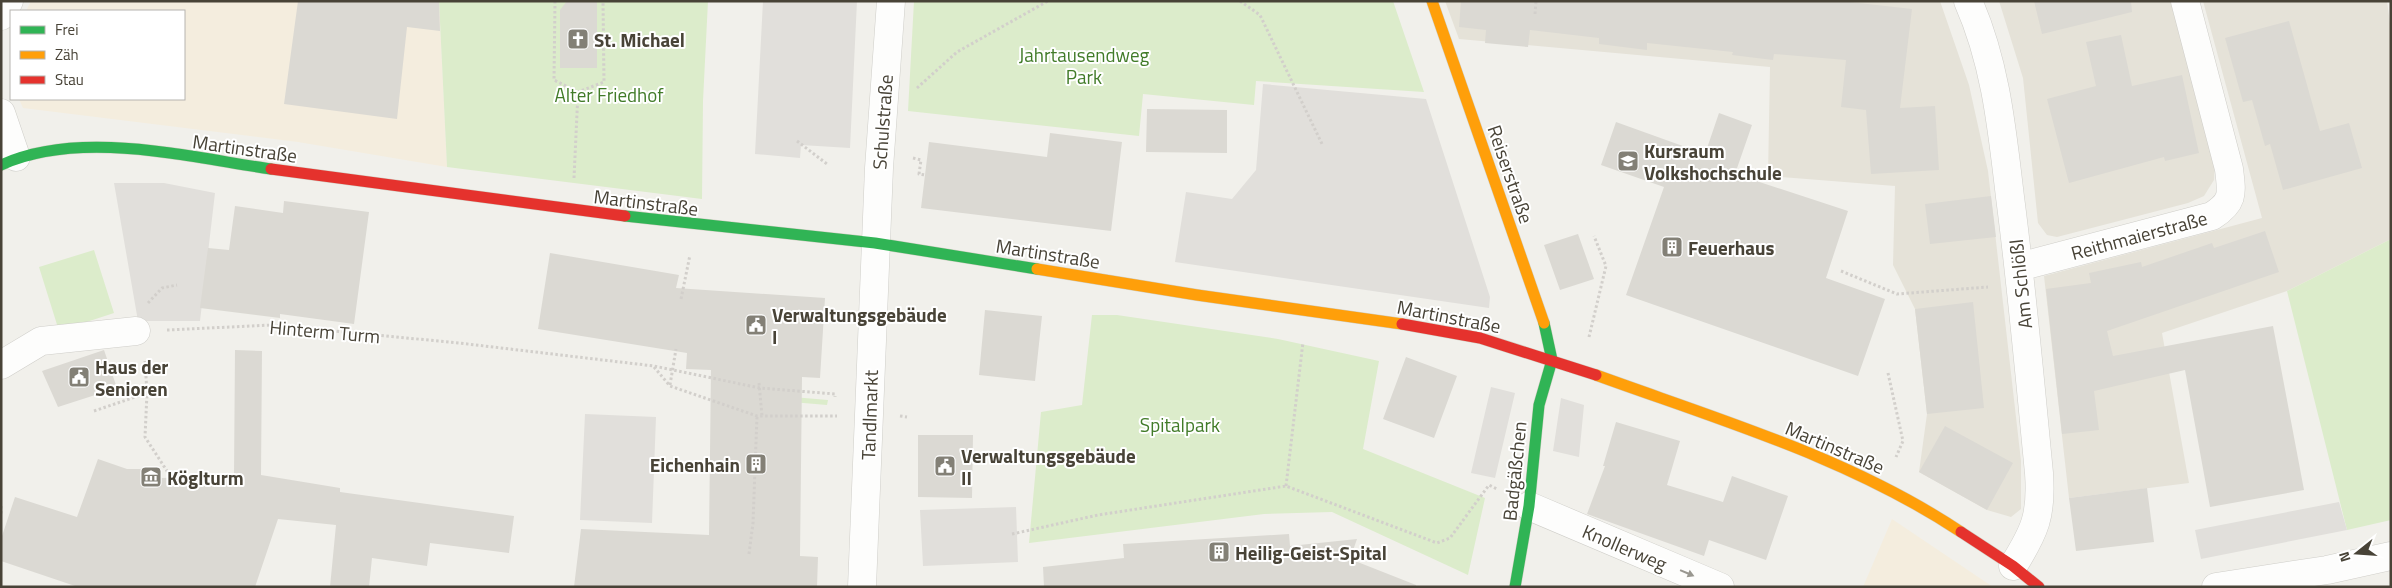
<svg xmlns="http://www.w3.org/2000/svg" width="2392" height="588" font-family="'Titillium Web',sans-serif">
<rect width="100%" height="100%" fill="#f1f0eb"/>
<path fill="#e5e2d8" d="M1445 1H1940L1969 85 1988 171 2021 461V509L2011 517 1987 510 1919 472 1927 414 1915 309 1893 265 1895 186 1768 176 1770 67 1459 39Z
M1999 1H2172L2215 164 2214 180 2204 196 2188 203 2057 237 2047 235 2038 223 2023 78Z
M2203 1H2387L2391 31V239L2287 291 2162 333 2189 483 2069 498 2044 276 2262 218Z"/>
<path fill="#f4edde" d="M31 1H439L447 167 298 142 23 108 19 99H184V11H26Z
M1892 519 1993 587H1863Z"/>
<path fill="#dceccb" d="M439 1H708L703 101 702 199 447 167Z
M914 1H1393L1424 92 1256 81 1254 105 1143 94 1139 136 908 111Z
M2391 239V520L2347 530 2287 291Z
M94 250 114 313 59 331 39 267Z
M1092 315H1117L1278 339 1379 361 1363 449 1485 498 1468 575 1332 512 1264 514 1029 543 1041 412 1082 405Z
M769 395 828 400 827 405 768 400Z"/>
<path fill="#e1dfdb" d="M763 1H857L850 148 801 145 800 158 755 154Z
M1263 84 1426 99 1490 297 1489 308 1175 262 1186 192 1232 199 1256 170Z
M114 183H164L215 193 200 321H138Z
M1491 387 1515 393 1495 478 1471 473Z
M1561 398 1584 405 1579 457 1553 451Z
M585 414 656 417 652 523 580 520Z
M2339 502 2347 530 2201 559 2195 530Z
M1016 507 1018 562 923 566 920 510Z"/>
<path fill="#dbd9d3" d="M298 1H439L440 31 407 27 397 119 284 104Z
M567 1H597V68H560V10Z
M1461 1H1841L1912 9 1900 108 1935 106 1939 170 1871 174 1866 110 1841 107 1846 60 1774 54 1773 60 1732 55 1733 52 1647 43V50L1599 44V38L1530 30 1528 47 1485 43 1486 30 1459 27Z
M2034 1H2131L2132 12 2042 34Z
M2289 21 2320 131 2349 123 2362 168 2283 190 2270 144 2265 146 2252 100 2243 102 2225 38Z
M2121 35 2132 86 2182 75 2199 153 2165 161 2164 157 2069 183 2047 99 2096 86 2086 42Z
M1147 109 1227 110V153L1146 152Z
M1719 113 1752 125 1735 174 1848 211 1826 278 1885 299 1858 376 1626 295 1664 187 1601 165 1616 122 1705 154Z
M1050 133 1122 142 1111 231 921 208 929 142 1047 157Z
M1991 196 1996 237 1930 244 1925 204Z
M284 201 369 212 354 324 280 314V318L200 308 208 248 229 250 235 206 283 213Z
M2265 231 2279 272 2107 331 2113 356 2273 326 2304 490 2210 507 2185 370 2094 391 2099 430 2062 434 2046 289 2091 283 2089 273 2141 262 2142 267 2212 243 2214 248Z
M1578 234 1594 279 1560 290 1544 245Z
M550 253 679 275 676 288 825 298 820 378 802 377 800 556 818 557 817 587H574L581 529 709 535 711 370 686 369 687 353 538 329Z
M1973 302 1984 408 1927 414 1915 309Z
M985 310 1042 316 1035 381 979 375Z
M104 350 117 388 58 407 42 371Z
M235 350 262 351 261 475 340 488V492L514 516 509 553 430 543 427 566 372 558 369 587H330L336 525 278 519 255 587H78L1 561V539L15 497 77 517 98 459 127 469H152L162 478 234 475Z
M1406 357 1457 376 1434 438 1383 419Z
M1616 422 1680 441 1667 485 1723 502 1732 476 1788 496 1766 560 1709 540 1704 556 1587 514 1605 466H1603Z
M1945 426 2013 463 1987 510 1919 472Z
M918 435H973L972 498 918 497Z
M2147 488 2154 542 2076 551 2069 498Z
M1289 534 1290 546 1357 539 1350 559 1416 585V587H1044L1043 567 1124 558 1123 544Z"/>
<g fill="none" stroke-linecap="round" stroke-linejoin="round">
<g stroke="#cfcec9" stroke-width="29">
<path id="street" d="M1968 1C1996 64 2002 130 2010 197 2022 289 2030 381 2039 473 2042 515 2035 531 2013 566
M1 16 9 1
M1 113 16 157
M2019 267 2212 216C2234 202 2232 194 2229 169L2185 1
M1 365 41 341 136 331
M1529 506 1720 587
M862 587 879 168 891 1
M2216 587 2327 570 2391 556"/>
</g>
<g stroke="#d1cec2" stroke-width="12">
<path id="fast" d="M1 165C80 129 188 157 271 169
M625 216 875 243 1037 269
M1515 587 1529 506 1539 405 1552 360 1544 323"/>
</g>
<g stroke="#d1cec2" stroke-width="12">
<path id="slow" d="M1432 1 1544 323
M1037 269 1197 295 1402 324
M1596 375C1720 420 1850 458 1961 532"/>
</g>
<g stroke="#d1cec2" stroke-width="12">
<path id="jam" d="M271 169 625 216
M1402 324 1480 338 1596 375
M1961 532 2013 566 2039 587"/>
</g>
<path stroke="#d2cfcb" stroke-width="3" stroke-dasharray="2.5 2.5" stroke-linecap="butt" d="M555 1 554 80 578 92 604 82 603 1
M1240 1 1260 15 1322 144
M1535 14 1536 1
M917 88 957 52 1048 1
M797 141 827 164
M913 158 921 160 919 174 925 175
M574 178 578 92
M1841 271 1897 294 1988 287
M681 299 690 255
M148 303 162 288 177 285
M167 330 272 325 459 343 654 366 760 388 835 394V397
M1589 337 1606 266 1594 236
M145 361 147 393 145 437 167 471 171 480
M654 367 670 386 757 416H837
M1888 373 1903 441 1896 457
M759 383 762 416
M670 385 676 349
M94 411 147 393
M900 416 907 417
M1286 486 1303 342
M1 506V515
M1012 534 1098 515 1286 486 1437 543 1450 538 1489 485 1497 489
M749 554 753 523 757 416"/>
<use href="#street" stroke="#fdfdfc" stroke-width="28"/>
<use href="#fast" stroke="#30b455" stroke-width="11"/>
<use href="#slow" stroke="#ff9f0a" stroke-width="11"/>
<use href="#jam" stroke="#e5322d" stroke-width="11"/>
</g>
<defs><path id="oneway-solid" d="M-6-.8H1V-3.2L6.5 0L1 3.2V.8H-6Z" transform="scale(1.25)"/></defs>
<use fill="#999790" href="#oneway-solid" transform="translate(1687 573) rotate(23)"/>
<defs>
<g id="church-square" transform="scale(1.125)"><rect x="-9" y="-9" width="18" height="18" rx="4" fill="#838076" stroke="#fff"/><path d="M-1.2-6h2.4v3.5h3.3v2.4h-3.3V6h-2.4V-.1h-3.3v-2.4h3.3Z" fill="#fff"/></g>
<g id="university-square" transform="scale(1.125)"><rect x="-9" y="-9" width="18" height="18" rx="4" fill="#838076" stroke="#fff"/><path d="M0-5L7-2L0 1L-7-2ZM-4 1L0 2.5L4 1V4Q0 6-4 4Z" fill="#fff"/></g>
<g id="building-square" transform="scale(1.125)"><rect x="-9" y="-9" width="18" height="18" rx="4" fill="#838076" stroke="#fff"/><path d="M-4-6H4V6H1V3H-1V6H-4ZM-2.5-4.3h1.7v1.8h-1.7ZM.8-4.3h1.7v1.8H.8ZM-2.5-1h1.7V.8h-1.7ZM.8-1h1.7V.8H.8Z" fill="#fff"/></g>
<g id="civic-square" transform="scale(1.125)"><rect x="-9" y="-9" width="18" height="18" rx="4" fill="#838076" stroke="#fff"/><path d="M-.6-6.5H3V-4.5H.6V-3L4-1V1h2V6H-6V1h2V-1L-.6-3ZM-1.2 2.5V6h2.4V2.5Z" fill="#fff"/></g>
<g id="museum-square" transform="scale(1.125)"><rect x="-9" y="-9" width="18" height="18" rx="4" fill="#838076" stroke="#fff"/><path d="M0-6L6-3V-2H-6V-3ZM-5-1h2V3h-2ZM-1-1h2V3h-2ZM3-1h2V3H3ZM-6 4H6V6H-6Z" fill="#fff"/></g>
</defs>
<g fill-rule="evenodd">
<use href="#church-square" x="578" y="39"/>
<use href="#university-square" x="1628" y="161"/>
<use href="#building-square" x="1672" y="247"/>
<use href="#civic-square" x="756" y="325"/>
<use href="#civic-square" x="79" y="377"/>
<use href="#building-square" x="756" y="464"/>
<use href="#civic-square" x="945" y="466"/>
<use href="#museum-square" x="151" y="477"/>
<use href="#building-square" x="1219" y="552"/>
</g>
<g text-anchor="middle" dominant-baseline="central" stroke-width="4" stroke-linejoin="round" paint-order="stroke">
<g font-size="19" font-weight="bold" fill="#484337" stroke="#fff" text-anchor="start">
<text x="594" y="39">St. Michael</text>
<text x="1644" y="150">Kursraum<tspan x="1644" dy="22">Volkshochschule</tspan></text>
<text x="1688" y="247">Feuerhaus</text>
<text x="772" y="314">Verwaltungsgebäude<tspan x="772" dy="22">I</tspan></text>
<text x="95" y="366">Haus der<tspan x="95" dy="22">Senioren</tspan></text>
<text x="961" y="455">Verwaltungsgebäude<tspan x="961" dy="22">II</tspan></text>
<text x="740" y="464" text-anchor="end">Eichenhain</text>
<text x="167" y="477">Köglturm</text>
<text x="1235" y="552">Heilig-Geist-Spital</text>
</g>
<g font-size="19" fill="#417b28" stroke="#fff">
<text x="1084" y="54">Jahrtausendweg<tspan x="1084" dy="22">Park</tspan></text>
<text x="609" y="94">Alter Friedhof</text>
<text x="1180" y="424">Spitalpark</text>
</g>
<g font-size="19" fill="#484337" stroke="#fff">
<text transform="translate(882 122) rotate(-86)">Schulstraße</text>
<text transform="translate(245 148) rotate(8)">Martinstraße</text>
<text transform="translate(1511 174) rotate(71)">Reiserstraße</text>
<text transform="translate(646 202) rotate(7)">Martinstraße</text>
<text transform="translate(2139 235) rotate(-15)">Reithmaierstraße</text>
<text transform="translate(1048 253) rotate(9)">Martinstraße</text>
<text transform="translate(2020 284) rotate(-96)">Am Schlößl</text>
<text transform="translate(1449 316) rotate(11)">Martinstraße</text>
<text transform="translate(325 331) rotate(5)">Hinterm Turm</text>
<text transform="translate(869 415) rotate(-88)">Tandlmarkt</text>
<text transform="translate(1835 447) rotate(23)">Martinstraße</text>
<text transform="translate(1514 471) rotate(-84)">Badgäßchen</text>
<text transform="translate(1625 547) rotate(23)">Knollerweg</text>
</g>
</g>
<rect width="2392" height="588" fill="none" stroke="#484337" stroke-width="5"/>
<rect x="10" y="10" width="175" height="90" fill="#ffffff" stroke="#b6b4af"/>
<rect x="20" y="26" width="25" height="8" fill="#30b455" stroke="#b6b4af"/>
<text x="55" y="35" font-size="15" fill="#484337">Frei</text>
<rect x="20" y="51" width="25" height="8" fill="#ff9f0a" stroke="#b6b4af"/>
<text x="55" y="60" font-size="15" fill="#484337">Zäh</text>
<rect x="20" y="76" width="25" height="8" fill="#e5322d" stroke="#b6b4af"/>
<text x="55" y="85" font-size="15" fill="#484337">Stau</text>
<g transform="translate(2357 553) rotate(253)" stroke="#ffffff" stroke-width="4" paint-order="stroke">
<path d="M0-4L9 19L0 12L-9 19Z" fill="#484337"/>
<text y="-8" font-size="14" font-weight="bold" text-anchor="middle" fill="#484337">N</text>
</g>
</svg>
